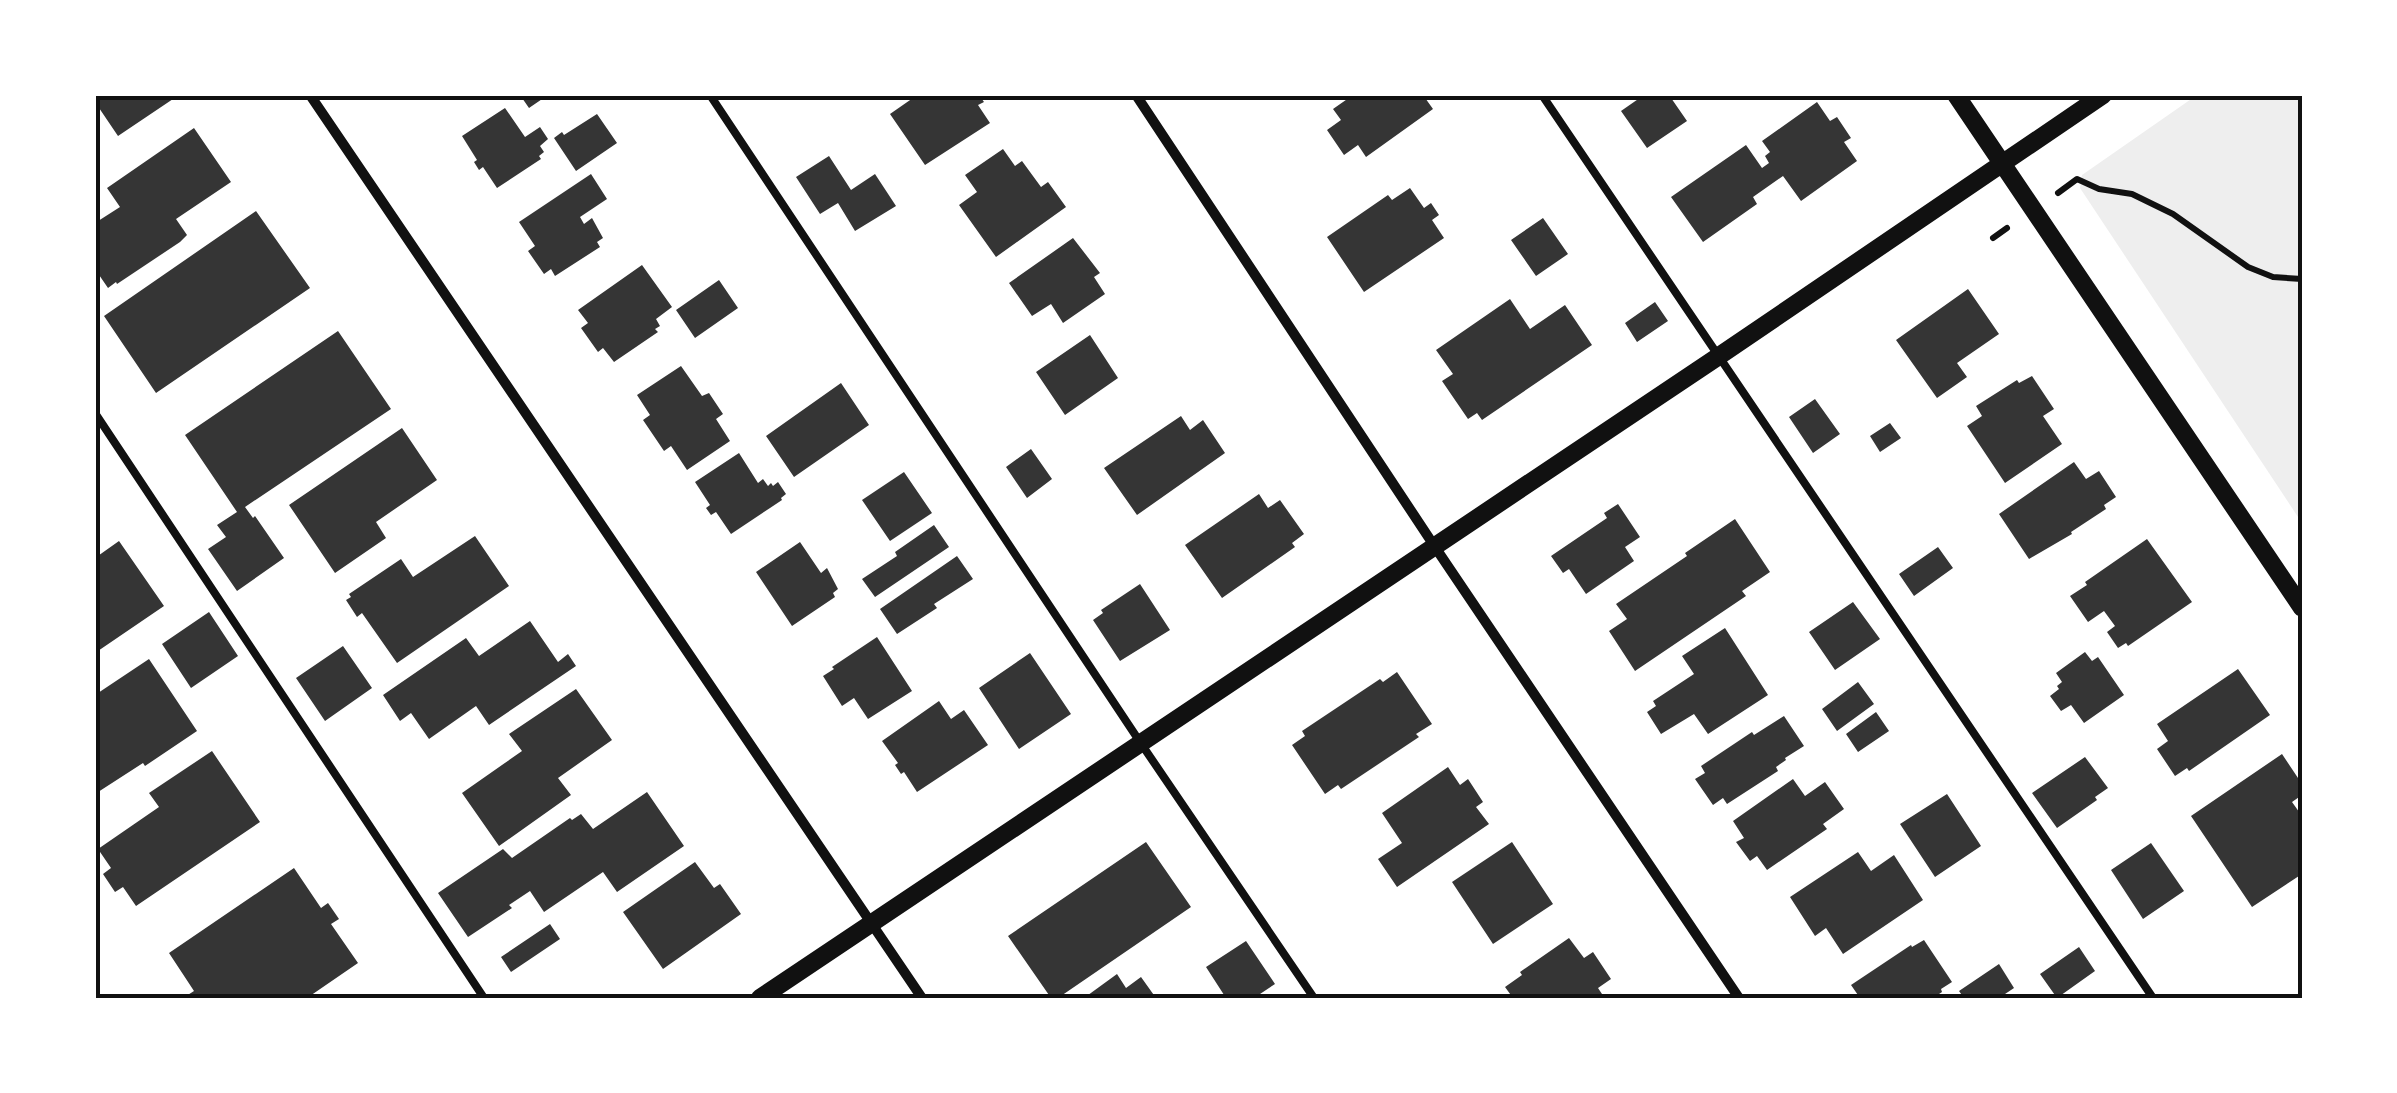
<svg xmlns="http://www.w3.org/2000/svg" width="2397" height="1093" font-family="Literata,serif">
<rect width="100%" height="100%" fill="#fff"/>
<path fill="#eee" d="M2197 95H2302V523L2080 188 2082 175Z"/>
<path fill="#353535" d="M95 95H170L173 99 118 136 95 102Z
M520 95H548L529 108Z
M914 95H979L984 102 978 105 990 123 925 165 890 114 913 98Z
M1353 95H1423L1433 109 1366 157 1358 145 1344 155 1327 130 1341 120 1333 109Z
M1644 95H1669L1687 121 1647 148 1621 111Z
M1817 102 1830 121 1837 117 1851 138 1844 142 1857 161 1801 201 1783 176 1753 197 1757 204 1703 242 1671 197 1746 145 1762 168 1769 163 1765 156 1770 152 1762 141Z
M505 108 525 137 540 127 548 139 540 146 544 152 539 156 541 159 497 188 483 167 479 170 474 162 477 160 462 136Z
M597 114 617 143 576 171 554 138 562 132 564 135Z
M194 128 231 182 176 219 187 235 180 242 117 284 116 282 108 288 95 269V259L99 256 95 251V223L120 207 107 188Z
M1003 149 1015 166 1022 161 1041 187 1048 182 1066 207 996 257 959 205 977 192 965 175Z
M829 156 851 190 875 174 896 206 855 231 838 203 820 214 796 177Z
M591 174 607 199 580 217 584 224 592 218 603 238 597 242 600 247 555 276 551 269 544 274 528 251 535 246 519 222Z
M1410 188 1424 208 1431 203 1439 215 1432 220 1444 238 1364 292 1327 237 1388 195 1392 200Z
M256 211 310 288 156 393 104 316Z
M1543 218 1568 254 1536 276 1511 240Z
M1073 238 1100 273 1094 277 1105 294 1063 323 1051 304 1032 316 1009 283Z
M642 265 672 307 656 319 660 326 655 329 658 332 614 362 603 348 598 352 581 328 588 323 578 310Z
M719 280 738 308 695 338 676 310Z
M1968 289 1999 334 1957 363 1967 377 1937 398 1896 340Z
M1510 299 1530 329 1565 305 1592 345 1482 420 1477 413 1468 419 1442 381 1453 374 1436 350Z
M1655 302 1668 321 1637 342 1625 323Z
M338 331 391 409 245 507 253 518 255 516 284 558 237 591 208 549 226 537 217 525 237 512 185 435Z
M1090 335 1118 378 1065 415 1036 372Z
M681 366 702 396 709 393 723 414 716 419 730 441 687 470 671 446 664 451 643 420 650 415 637 395Z
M2032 376 2054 409 2043 416 2062 444 2005 483 1967 426 1982 416 1976 406 2017 380 2019 383Z
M841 383 869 425 794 477 766 436Z
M1815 399 1840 434 1813 453 1789 417Z
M1181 416 1190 430 1203 420 1225 453 1137 515 1104 468Z
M1890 423 1901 438 1880 452 1870 436Z
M402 428 437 480 376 522 386 538 335 573 289 505Z
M1031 449 1052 479 1027 498 1006 467Z
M739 453 758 483 763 479 768 486 771 483 773 486 778 482 786 494 781 498 782 500 731 534 716 512 711 515 706 508 710 505 695 482Z
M2074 462 2086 479 2099 471 2116 497 2104 505 2106 509 2071 532 2072 534 2029 559 1999 514Z
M904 472 932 513 890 541 862 500Z
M1259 494 1268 508 1280 500 1304 534 1292 543 1295 547 1222 598 1185 545Z
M1618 504 1640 537 1625 547 1634 561 1586 594 1569 569 1563 573 1551 556 1607 518 1604 513Z
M1735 519 1770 572 1742 591 1746 596 1635 671 1609 631 1627 619 1616 604 1687 556 1685 553Z
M934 525 949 547 875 597 862 579 897 556 895 552Z
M475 536 509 586 397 663 362 613 357 617 346 600 351 597 349 594 401 559 413 577Z
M2147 539 2192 602 2128 646 2126 643 2118 648 2107 632 2115 626 2104 611 2088 622 2070 596 2087 585 2085 582Z
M119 541 164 606 95 653V558Z
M800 542 821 573 827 568 838 589 833 593 835 597 792 626 756 572Z
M1938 547 1953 568 1914 596 1899 574Z
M957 556 973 579 934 604 937 608 897 634 880 609Z
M1140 584 1170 630 1120 661 1093 620 1103 613 1101 610Z
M1853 602 1880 639 1835 670 1809 632Z
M209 612 238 656 191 688 162 644Z
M530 621 558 662 568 654 576 666 489 725 476 706 429 739 411 713 400 721 383 695 466 638 479 656Z
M1725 628 1768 695 1708 734 1694 714 1661 734 1647 712 1656 706 1653 701 1694 674 1682 656Z
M877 637 912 691 868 719 854 698 842 706 823 676 834 669 832 667Z
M343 646 372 688 325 721 296 678Z
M2085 652 2092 661 2098 657 2124 695 2084 723 2071 705 2061 711 2050 696 2059 689 2057 686 2062 682 2056 673Z
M1030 653 1071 714 1019 749 979 688Z
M149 659 197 731 145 766 143 763 95 794V695Z
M2238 669 2270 715 2189 771 2187 768 2175 776 2157 749 2168 741 2157 724Z
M1397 672 1432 724 1416 734 1419 737 1341 789 1338 785 1325 794 1292 745 1305 736 1302 731 1380 679 1383 682Z
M1858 682 1874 704 1837 731 1822 709Z
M576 689 612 740 558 778 571 795 499 846 462 793 522 751 509 734Z
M939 701 951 719 964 710 988 745 917 792 904 772 901 774 895 765 898 763 882 741Z
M1876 712 1889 731 1858 752 1846 734Z
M1784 716 1804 746 1785 758 1786 760 1776 767 1778 771 1727 804 1723 798 1713 805 1695 779 1705 773 1701 766 1752 732 1754 735Z
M212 751 260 822 136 906 123 887 115 892 103 874 111 868 98 849 159 807 149 793Z
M2282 754 2302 784V795L2292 802 2302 816V874L2252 907 2191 816Z
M2085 757 2108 788 2095 797 2097 800 2057 828 2032 793Z
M1448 767 1460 785 1468 779 1483 802 1476 807 1489 824 1397 887 1378 859 1402 843 1382 813Z
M1793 779 1805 796 1825 782 1844 809 1823 824 1827 829 1767 870 1757 856 1750 861 1736 842 1744 838 1733 821Z
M647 792 684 846 617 892 603 872 544 912 530 891 509 905 512 908 468 937 438 893 503 849 512 858 570 818 572 820 581 814 593 829Z
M1947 794 1981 846 1935 877 1900 824Z
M1146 842 1191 907 1058 998H1051L1008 936Z
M1512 842 1553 904 1493 944 1452 882Z
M2151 843 2184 891 2143 919 2111 870Z
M1858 852 1871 871 1894 855 1923 900 1843 954 1826 928 1815 936 1790 897Z
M695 862 714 888 720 884 741 914 663 969 623 912Z
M294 868 321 908 328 903 339 919 331 924 358 963 307 998H183L194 991 169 953Z
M550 924 560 939 511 972 501 957Z
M1569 938 1584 958 1593 952 1611 979 1598 988 1602 994 1597 998H1513L1505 987 1522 975 1520 972Z
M1924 940 1952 982 1941 989 1942 992 1933 998H1860L1851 985 1911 945 1912 947Z
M1246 941 1275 984 1254 998H1226L1206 967Z
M2079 947 2095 971 2057 998 2040 974Z
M1999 964 2014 988 1999 998H1964L1959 991Z
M1117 974 1126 988 1141 977 1156 998H1084Z"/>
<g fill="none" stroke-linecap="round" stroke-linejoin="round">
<path stroke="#111" stroke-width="6" d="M2058 193 2077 179 2099 189 2132 194 2173 214 2248 267 2273 277 2302 279
M1993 238 2007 228"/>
<path stroke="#111" stroke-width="8" d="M710 95 1140 742 1314 998
M1542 95 2153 998
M95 413 484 998"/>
<path stroke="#111" stroke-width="10" d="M310 95 922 998
M1136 95 1435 547 1739 998"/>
<path stroke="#111" stroke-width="18" d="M1956 95 2302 608
M760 998 1719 356 2103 95"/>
</g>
<rect width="2397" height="1093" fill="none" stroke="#ffffff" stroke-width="195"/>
<rect x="98" y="98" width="2202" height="898" fill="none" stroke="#111" stroke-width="4"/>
</svg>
